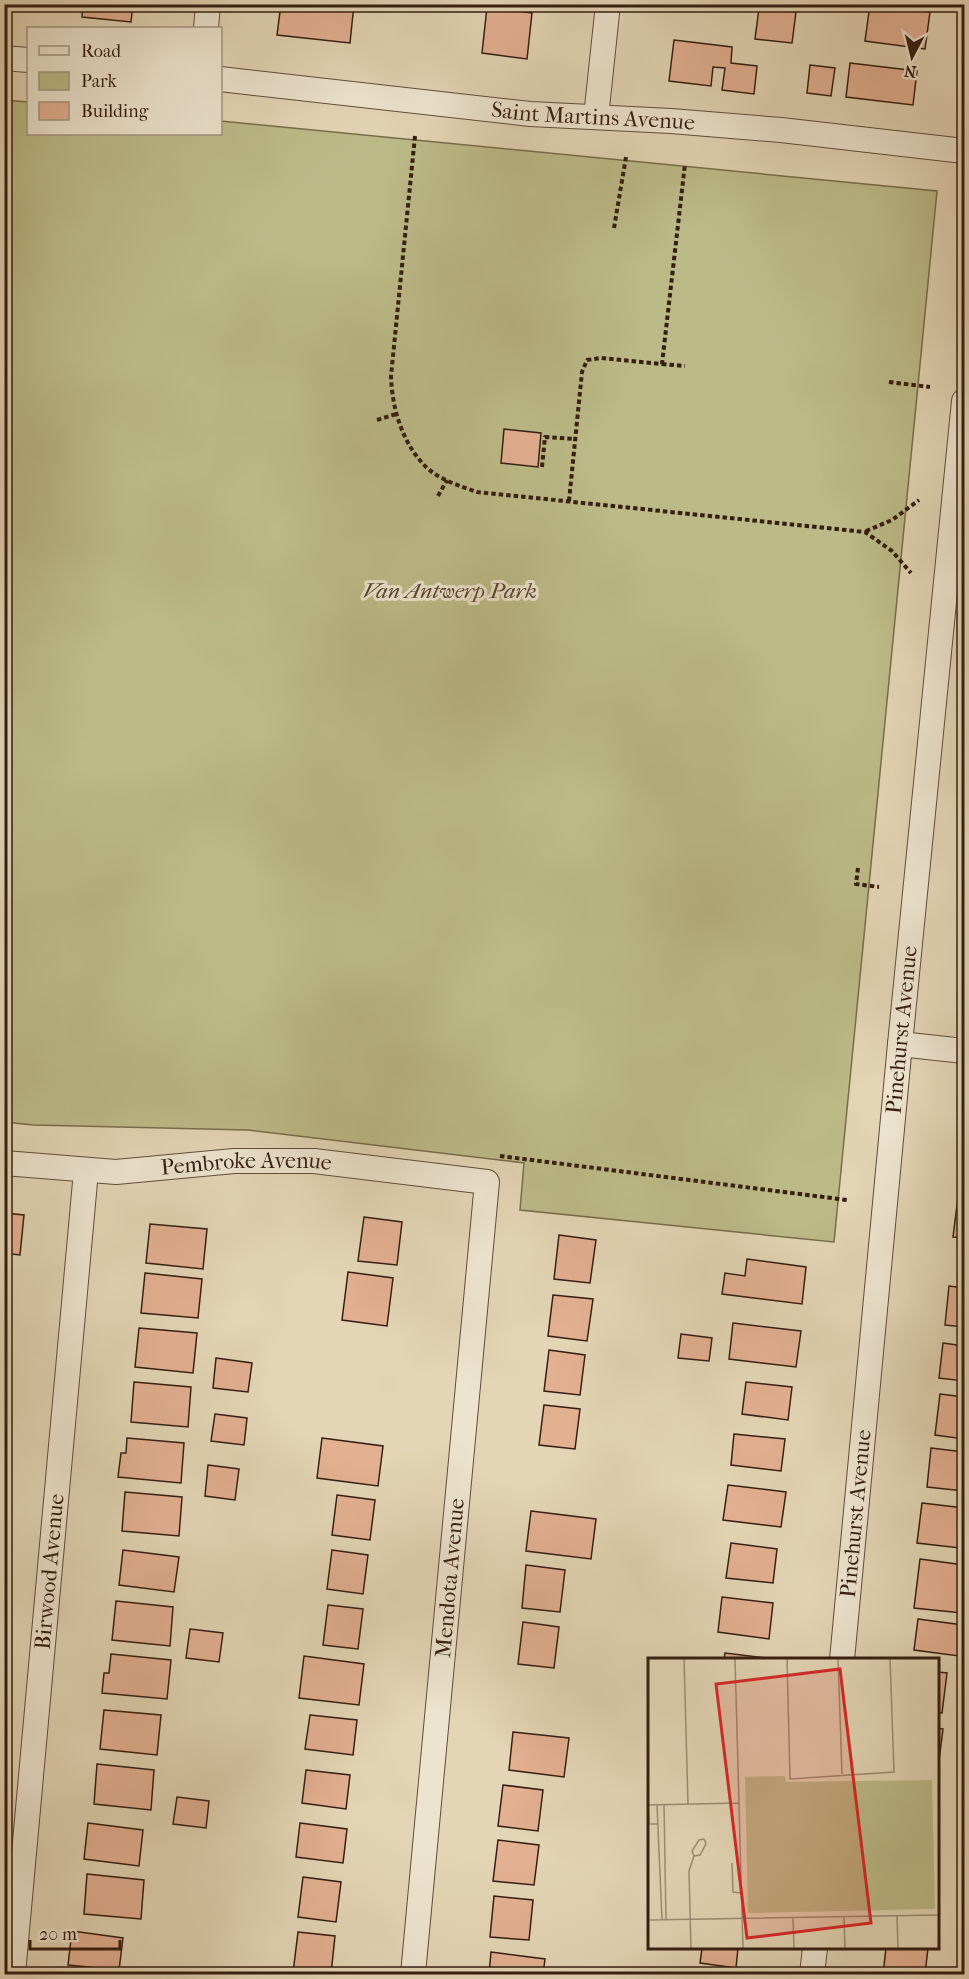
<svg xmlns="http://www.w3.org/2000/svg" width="969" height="1979" font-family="'IM FELL French Canon',serif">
<rect width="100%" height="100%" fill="#e3d5b5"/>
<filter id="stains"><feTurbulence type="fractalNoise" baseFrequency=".00333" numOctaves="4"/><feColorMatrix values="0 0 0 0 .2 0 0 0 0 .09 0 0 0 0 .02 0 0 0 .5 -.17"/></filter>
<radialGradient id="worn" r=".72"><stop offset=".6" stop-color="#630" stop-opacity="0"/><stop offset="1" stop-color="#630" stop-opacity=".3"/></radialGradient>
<path fill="#bcbb88" stroke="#786c4d" stroke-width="1.5" d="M4 100 28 102V134H220L221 121 937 191 834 1242 520 1210 524 1163 248 1130 33 1125 5 1122Z"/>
<path fill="#e3b092" stroke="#351e12" stroke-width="1.5" d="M83 4H133L131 22 82 17Z
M281 4H354L350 43 277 35Z
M870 4 930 12 925 49 865 41Z
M487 7 532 13 527 59 482 53Z
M759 8 796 12 792 43 755 39Z
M674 40 732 47 731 63 757 66 754 94 722 90 725 68 713 67 711 86 669 81Z
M850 63 917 71 913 105 846 97Z
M810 65 835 68 831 96 807 93Z
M504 429 541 433 538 467 501 463Z
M963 1129 964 1130V1169H959Z
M958 1197 964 1198V1238L953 1237Z
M4 1213 24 1215 20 1255 4 1253Z
M364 1217 402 1222 397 1265 358 1261Z
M150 1224 207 1229 203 1269 146 1263Z
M559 1235 596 1240 590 1283 554 1279Z
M747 1259 806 1267 802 1304 722 1294 725 1273 745 1276Z
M4 1271 9 1272 5 1307H4Z
M348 1272 393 1278 387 1326 342 1320Z
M145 1273 202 1279 198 1318 141 1313Z
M949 1286 964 1288V1327L945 1325Z
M553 1295 593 1299 587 1341 548 1336Z
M4 1322 11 1323 8 1362H4Z
M733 1323 801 1331 796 1367 729 1359Z
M139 1328 197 1333 193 1373 135 1367Z
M681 1334 712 1338 709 1361 678 1358Z
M943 1343 964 1346V1381L939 1378Z
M549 1350 585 1355 580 1395 544 1391Z
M216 1358 252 1363 248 1392 213 1388Z
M134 1382 191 1387 188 1427 131 1422Z
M746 1382 792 1387 788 1420 742 1414Z
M940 1394 964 1397V1439L935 1435Z
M544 1405 580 1409 575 1449 539 1445Z
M215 1414 247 1418 244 1445 211 1441Z
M734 1434 785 1439 781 1471 731 1465Z
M127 1438 184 1443 181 1483 118 1477 121 1453H126Z
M322 1438 383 1446 378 1486 317 1478Z
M931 1448 964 1452V1491L927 1487Z
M208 1465 239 1469 235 1500 205 1496Z
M728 1485 786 1492 781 1527 723 1520Z
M125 1492 182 1497 179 1536 122 1531Z
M337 1495 375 1500 370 1540 332 1535Z
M922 1503 964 1508 960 1548 917 1543Z
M531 1511 596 1519 591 1559 526 1551Z
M731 1543 777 1549 773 1583 726 1578Z
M123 1550 179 1557 174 1592 119 1585Z
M332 1550 368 1555 363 1594 327 1589Z
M920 1559 964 1565 962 1613 914 1608Z
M526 1565 565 1570 560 1612 522 1608Z
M722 1597 773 1603 769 1639 718 1632Z
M116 1601 173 1607 170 1646 112 1640Z
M328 1605 363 1609 358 1649 323 1645Z
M918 1619 963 1625 959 1656 914 1650Z
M523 1622 559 1627 554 1668 518 1664Z
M190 1629 223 1633 219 1662 186 1658Z
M725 1653 767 1658 766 1660H724Z
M111 1654 171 1660 167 1699 102 1693 104 1673H109Z
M304 1656 364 1664 359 1705 299 1698Z
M938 1672 947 1673 942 1713 938 1712Z
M104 1710 161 1715 157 1755 100 1749Z
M310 1715 357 1720 353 1755 305 1749Z
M938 1728 943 1729 938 1768Z
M513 1732 569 1738 564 1777 509 1770Z
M97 1764 154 1770 151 1810 94 1804Z
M306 1770 350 1775 346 1809 302 1803Z
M503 1785 543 1790 538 1831 498 1826Z
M177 1797 209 1801 206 1828 173 1824Z
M88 1823 143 1830 139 1866 84 1859Z
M300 1823 347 1829 343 1863 296 1857Z
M498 1840 539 1845 534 1885 493 1881Z
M87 1874 144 1880 141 1919 84 1914Z
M303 1877 341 1882 336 1922 298 1917Z
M494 1896 533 1900 529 1940 490 1937Z
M72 1931 123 1938 119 1970 68 1965Z
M298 1932 335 1936 331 1974 293 1973Z
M702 1948H738L736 1968 700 1963Z
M886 1948H928L925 1974H883Z
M491 1952 545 1959 543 1974H489Z"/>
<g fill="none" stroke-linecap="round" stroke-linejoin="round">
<g stroke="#604c3b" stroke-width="26">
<g id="street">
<path d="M206 28 208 4"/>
<path d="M4 58 28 60"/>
<path id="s1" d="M220 79 530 114 671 121 781 130 964 151"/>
<path d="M596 117 608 4"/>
<path d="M900 1044 964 1051"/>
<path id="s2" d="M4 1163 116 1172 234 1161H314L487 1182 413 1974"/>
<path id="s3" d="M842 1660 900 1044 964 401"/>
<path id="s4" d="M13 1974 86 1171"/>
<path d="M812 1974 815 1948"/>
</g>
</g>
<path stroke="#351e12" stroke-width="4" stroke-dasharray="4.5 3" stroke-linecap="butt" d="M415 136 391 376C392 408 402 443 426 467 440 480 460 486 477 492L865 532 892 551 911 573
M614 228 626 157
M662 364 685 366
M889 382 930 387
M377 420 396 414
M542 467 545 437 575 439
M438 496 447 480
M569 501 582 372 587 360 601 358 662 364 685 164
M866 531 892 520 919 500
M858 868 856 884 879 887
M500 1156 847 1200"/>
<use href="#street" stroke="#ede4cf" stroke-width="24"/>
</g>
<g text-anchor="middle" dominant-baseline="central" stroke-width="6" stroke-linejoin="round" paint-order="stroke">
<g font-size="22" fill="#351e12" stroke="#ede4cf">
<text stroke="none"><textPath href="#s1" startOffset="375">Saint Martins Avenue</textPath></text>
<text stroke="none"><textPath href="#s3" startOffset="633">Pinehurst Avenue</textPath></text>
<text stroke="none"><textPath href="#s2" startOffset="243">Pembroke Avenue</textPath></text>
<text stroke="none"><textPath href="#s3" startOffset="147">Pinehurst Avenue</textPath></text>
<text stroke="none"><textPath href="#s4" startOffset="404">Birwood Avenue</textPath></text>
<text transform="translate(450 1578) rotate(-85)">Mendota Avenue</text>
</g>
<g font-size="22" font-style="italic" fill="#574530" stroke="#ede4cf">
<text x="450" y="591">Van Antwerp Park</text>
</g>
</g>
<g transform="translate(648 1658)">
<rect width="291" height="291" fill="#e3d5b5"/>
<path d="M137 118 138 124 284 122 287 251 100 255 97 119Z" fill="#bcbb88"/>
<path fill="none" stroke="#9d8c74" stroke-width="1.5" d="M36 0 40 146M87 0 95 291M139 0 142 121 246 114 242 0M190 0 194 116M16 146 18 262M0 147 91 145M0 147 1 166H9M9 147 14 262M56 181 58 186 52 197 46 198 44 193 51 182ZM84 205 85 234 93 235M249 257 250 291M196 258 197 291M145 259 146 291M0 262 291 257M43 291 41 213 46 198"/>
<path fill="#d62828" fill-opacity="0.15" stroke="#d62828" stroke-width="3" d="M192 11 223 265 99 280 68 26Z"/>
<rect width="291" height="291" fill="none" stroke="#351e12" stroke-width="3"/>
</g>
<rect width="969" height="1979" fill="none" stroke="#e3d5b5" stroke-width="24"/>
<rect x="6" y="6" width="957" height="1967" fill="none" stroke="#351e12" stroke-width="3"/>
<rect x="12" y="12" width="945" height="1955" fill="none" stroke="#351e12" stroke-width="1.5"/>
<rect x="27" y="27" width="195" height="108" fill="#ede4cf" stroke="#a39583" stroke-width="1.5"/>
<rect x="39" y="46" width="30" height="9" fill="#ede4cf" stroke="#a39583" stroke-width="1.5"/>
<text x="81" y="57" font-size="18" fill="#351e12">Road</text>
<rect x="39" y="72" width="30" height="18" fill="#bcbb88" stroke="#a39583" stroke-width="1.5"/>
<text x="81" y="87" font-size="18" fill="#351e12">Park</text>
<rect x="39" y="102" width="30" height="18" fill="#e3b092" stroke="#a39583" stroke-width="1.5"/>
<text x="81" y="117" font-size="18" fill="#351e12">Building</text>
<g transform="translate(912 57) rotate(187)" stroke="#ede4cf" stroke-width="4.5" paint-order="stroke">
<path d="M0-4.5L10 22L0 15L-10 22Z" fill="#351e12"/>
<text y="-9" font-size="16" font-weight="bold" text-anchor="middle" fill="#351e12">N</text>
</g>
<path d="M30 1940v9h90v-9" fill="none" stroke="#351e12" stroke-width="3"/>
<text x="39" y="1940" font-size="18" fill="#351e12" stroke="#ede4cf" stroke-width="4.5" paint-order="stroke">20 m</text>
<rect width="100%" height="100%" filter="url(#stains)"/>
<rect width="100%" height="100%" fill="url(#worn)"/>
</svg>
